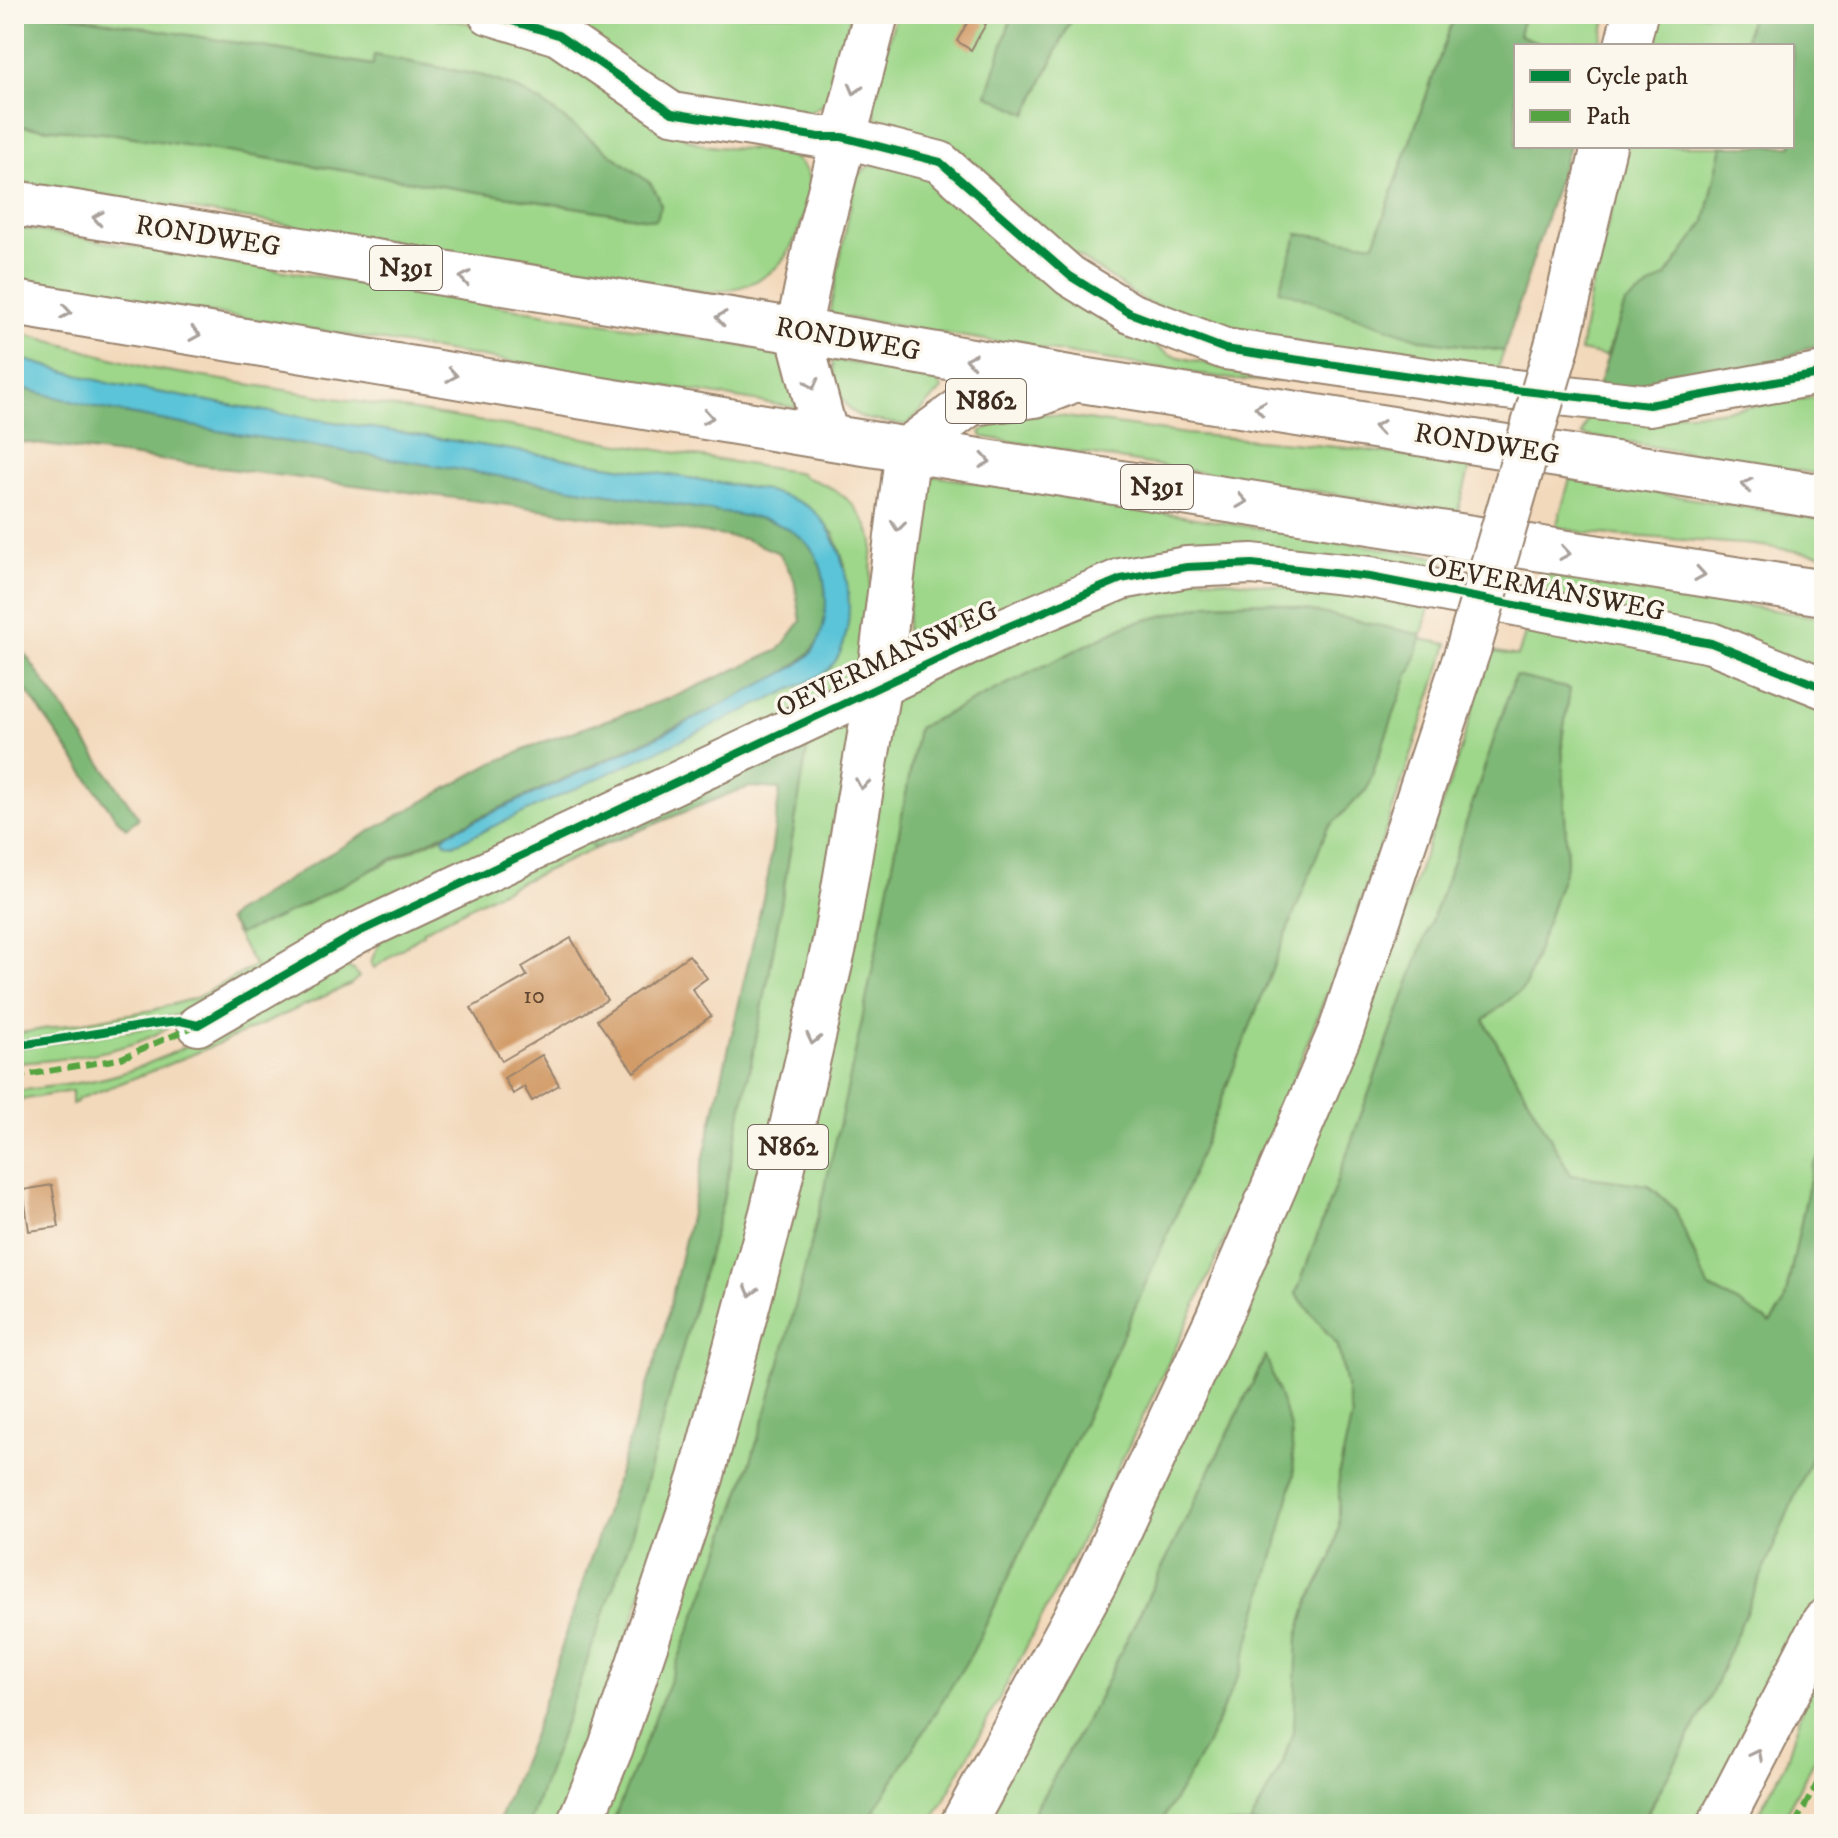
<svg xmlns="http://www.w3.org/2000/svg" width="1838" height="1838" font-family="'IM FELL DW Pica',serif">
<rect width="100%" height="100%" fill="#fbf7ec"/>
<filter id="ink" filterUnits="userSpaceOnUse"><feTurbulence type="fractalNoise" baseFrequency=".0125" numOctaves="2"/><feDisplacementMap in="SourceGraphic" scale="16" xChannelSelector="R" yChannelSelector="G"/><feConvolveMatrix kernelMatrix="1 2 1 2 8 2 1 2 1" color-interpolation-filters="sRGB"/></filter>
<filter id="wash" filterUnits="userSpaceOnUse"><feTurbulence type="fractalNoise" baseFrequency=".006" numOctaves="4" result="noise"/><feDisplacementMap in="SourceGraphic" scale="32" xChannelSelector="R" yChannelSelector="G"/><feGaussianBlur stdDeviation="1.8" result="paint"/><feColorMatrix in="noise" values="0 0 0 0 0 0 0 0 0 0 0 0 0 0 0 0 0 1.4 0 .05"/><feComposite in="paint" operator="in"/></filter>
<g filter="url(#wash)">
<rect width="100%" height="100%" fill="#f3d9bc"/>
<path fill="#9ed78a" stroke="#6c8054" stroke-width="2" d="M60 14C137 14 214 14 290 14 361 14 433 11 501 31 574 53 625 115 695 142 723 153 778 145 795 159 803 165 809 174 810 184 810 209 792 256 772 271 752 287 729 291 704 292L14 181V126L115 134 654 220 657 218 661 206 658 196 650 183 541 102 511 86 484 76 375 55 374 65Z
M544 14H851L826 103 802 116 683 100Z
M896 14H1009L1027 114 1074 14H1455L1374 244 1298 234 1423 340 1504 351 1497 371 1332 350 1192 319 1146 302 1025 220 936 142 882 124 877 119 872 104Z
M1524 14H1607L1600 46H1548L1519 35Z
M1661 14H1751L1744 46H1653Z
M1628 146H1722L1705 222 1666 276 1625 304 1606 356 1580 351 1590 294Z
M870 165 921 168 1096 310 1171 355 1278 381 1236 380 829 315 856 177Z
M14 227 792 354 798 408 14 281Z
M14 331 148 368 801 473 803 477C838 486 861 505 873 541L865 678 189 1013 14 1043V1034L153 1010 198 997 255 966 234 931 239 934 447 834 443 838 455 844 825 672 831 667 845 565 834 534 809 507 764 490 264 411 111 384 14 357Z
M833 360 936 377 942 389 907 425C894 423 880 422 867 419 843 413 832 382 833 360Z
M1824 396V475L1582 435 1588 417 1712 412Z
M1024 411 1186 434 1348 448 1471 464 1457 514 983 437 980 432 1013 412Z
M934 476 1443 558 1438 578 1239 553 904 658 918 494Z
M1570 479 1824 520V555L1755 545 1585 533 1556 527Z
M1543 574 1824 618V672L1538 596Z
M1198 577 1430 603 1422 635 1270 602 1209 604 1127 625 918 728C877 958 832 1188 766 1413 751 1463 733 1512 717 1562L972 1653 1089 1411 1179 1208 1327 829 1367 789 1408 674 1412 670 1420 639 1448 644C1404 777 1360 911 1308 1041 1202 1311 1071 1570 931 1824H592L889 698 1067 612Z
M1528 624 1710 657 1824 698V1151L1813 1165 1784 1304 1770 1323 1739 1303 1708 1287 1675 1209 1649 1185 1571 1175 1484 1020 1525 987 1567 863 1562 740 1570 689 1515 676 1454 859 1296 1294 1338 1346 1352 1416 1339 1473V1526L1332 1558 1309 1601 1294 1727 1283 1763 1250 1824H1160L1205 1748 1264 1586 1294 1474 1291 1430 1265 1357 1095 1705 1027 1824H982L1401 921 1454 770 1491 651 1518 656Z
M861 713 746 1270 567 1824H529L630 1540 722 1205 769 975 810 733Z
M584 835 594 849 503 890 423 931V934L374 968 371 962 383 933Z
M332 961 354 970 359 977 351 984C261 1026 171 1066 78 1099L77 1102 72 1104V1091L14 1101V1091C52 1086 92 1084 128 1071 201 1046 266 1000 332 961Z
M157 1026 168 1027C132 1052 58 1061 14 1063V1049Z
M1824 1419V1589L1808 1629 1707 1824H1642L1707 1704 1811 1458Z
M1824 1652V1742L1780 1824H1752L1785 1765 1814 1672Z"/>
<path fill="#7eb876" stroke="#5c714a" stroke-width="2" d="M14 14H60L373 65 374 55 483 76 511 86 541 102 650 183 658 196 661 206 657 218 655 220 115 134 14 126Z
M1009 14H1074L1027 114 987 95 1011 18Z
M1455 14H1524L1519 35 1548 46H1516V146H1569L1504 351 1423 340 1279 290 1298 234 1374 244Z
M1751 14H1824V345L1806 348 1760 371 1664 387 1597 389 1625 304 1666 276 1705 222 1722 146H1792V46H1744Z
M14 386 98 408 219 431 764 519C779 524 796 529 807 541 828 564 834 624 813 649 790 677 717 708 682 724 587 769 491 811 396 857 344 883 293 914 239 934L227 920 233 914 324 857 491 764 546 741 676 696 779 650 801 621 794 579 779 553 745 539 547 510 14 441Z
M1270 602 1422 635 1412 670 1408 674 1367 789 1327 829 1179 1208 1089 1411 972 1653 866 1824H612C666 1688 725 1553 766 1412 831 1187 877 958 918 728L1127 625 1209 604Z
M14 638 139 818 126 828 116 818 14 673Z
M1515 676 1570 689 1562 740 1567 863 1525 987 1484 1020 1571 1175 1648 1185 1675 1209 1708 1287 1739 1303 1770 1323 1784 1304 1813 1165 1824 1151V1419L1811 1458 1707 1704 1641 1824H1250L1283 1763 1294 1727 1298 1636 1309 1601 1332 1558 1339 1526V1473L1352 1416 1338 1346 1296 1294 1454 859Z
M810 733 769 975 722 1205 630 1540 529 1824H497L535 1729 662 1340 768 876 780 789 750 787 731 793 594 849 584 835Z
M1266 1356 1291 1430 1294 1474 1282 1527 1241 1670 1205 1748 1160 1824H1027L1095 1705Z"/>
<path fill="#5cc4d8" stroke="#4c777b" stroke-width="2" d="M14 357 111 384 264 411 764 490C779 495 797 499 810 508 849 537 864 631 830 668 821 677 804 683 792 689L455 844 445 843 443 838 447 834C550 785 656 741 756 687 776 676 805 666 816 646 826 627 828 600 824 580 818 545 796 529 764 519L219 431 98 408 14 386Z"/>
<g id="blocks">
<path fill="#d29b68" d="M971 16 986 24 971 50 957 41Z
M571 938 607 1000 502 1061 471 1008 527 976 522 967Z
M689 955 707 978 692 989 711 1016 634 1072 597 1020Z
M542 1055 559 1085 532 1101 524 1087 513 1094 504 1078Z
M52 1185 59 1227 29 1231 23 1190Z"/>
</g>
</g>
<g filter="url(#ink)">
<use href="#blocks" fill-opacity="0" stroke="#97826d" stroke-width="2"/>
<g fill="none" stroke-linecap="round" stroke-linejoin="round">
<g stroke="#97826d" stroke-width="44">
<path id="street" d="M489 14 558 35 672 113 819 137H842L940 162 1070 276 1130 313 1225 349 1479 386 1649 405 1824 373
M198 1025 357 933 1000 630 1121 579 1187 567 1252 564 1370 577 1711 643 1824 688"/>
</g>
<g stroke="#97826d" stroke-width="48">
<path id="secondary" d="M1627 46 1635 14
M1557 346 1604 146
M963 1824 1096 1580 1218 1318 1342 1028 1469 647"/>
</g>
<g stroke="#97826d" stroke-width="48">
<path id="primary" d="M14 203 798 331 1075 379 1824 497
M14 303 826 437 1824 593
M826 437 798 331 815 249 876 14
M579 1824 611 1747 701 1478 772 1213 835 942 878 688 908 449 970 403 1035 395 1066 383
M1720 1824 1824 1622"/>
</g>
<use href="#street" stroke="#fff" stroke-width="40"/>
<use href="#secondary" stroke="#fff" stroke-width="44"/>
<use href="#primary" stroke="#fff" stroke-width="44"/>
<g stroke="#97826d" stroke-width="48" stroke-linecap="butt">
<path id="secondary-bridge" d="M1469 647 1557 346"/>
</g>
<use href="#secondary-bridge" stroke="#fff" stroke-width="44"/>
<path stroke="#54a441" stroke-width="6" stroke-dasharray="12 6" stroke-linecap="butt" d="M14 1077 119 1059 195 1026
M1795 1824 1824 1771"/>
<g stroke="#fbf7ec" stroke-width="13">
<path id="cycleway" d="M489 14 558 35 672 113 819 137H842L940 162 1070 276 1130 313 1225 349 1479 386 1649 405 1824 373
M14 1046 153 1024 180 1021 198 1025 357 933 1000 630 1121 579 1187 567 1252 564 1370 577 1711 643 1824 688"/>
</g>
<use href="#cycleway" stroke="#00873e" stroke-width="8"/>
</g>
<defs><path id="oneway-chevron" d="M-2-3.5L2.5 0L-2 3.5" fill="none" stroke-width="1.6" stroke-linecap="round" stroke-linejoin="round" transform="scale(2)"/></defs>
<g stroke="#a79f9a">
<use href="#oneway-chevron" transform="translate(855 89) rotate(105)"/>
<use href="#oneway-chevron" transform="translate(98 218) rotate(-170)"/>
<use href="#oneway-chevron" transform="translate(465 278) rotate(-171)"/>
<use href="#oneway-chevron" transform="translate(66 312) rotate(10)"/>
<use href="#oneway-chevron" transform="translate(721 318) rotate(-171)"/>
<use href="#oneway-chevron" transform="translate(195 334) rotate(9)"/>
<use href="#oneway-chevron" transform="translate(971 360) rotate(-170)"/>
<use href="#oneway-chevron" transform="translate(452 375) rotate(9)"/>
<use href="#oneway-chevron" transform="translate(812 384) rotate(76)"/>
<use href="#oneway-chevron" transform="translate(1260 408) rotate(-171)"/>
<use href="#oneway-chevron" transform="translate(708 417) rotate(9)"/>
<use href="#oneway-chevron" transform="translate(1379 427) rotate(-171)"/>
<use href="#oneway-chevron" transform="translate(985 461) rotate(9)"/>
<use href="#oneway-chevron" transform="translate(1747 485) rotate(-171)"/>
<use href="#oneway-chevron" transform="translate(1242 501) rotate(9)"/>
<use href="#oneway-chevron" transform="translate(898 526) rotate(97)"/>
<use href="#oneway-chevron" transform="translate(1565 553) rotate(9)"/>
<use href="#oneway-chevron" transform="translate(1700 574) rotate(9)"/>
<use href="#oneway-chevron" transform="translate(862 784) rotate(100)"/>
<use href="#oneway-chevron" transform="translate(813 1039) rotate(103)"/>
<use href="#oneway-chevron" transform="translate(751 1291) rotate(105)"/>
<use href="#oneway-chevron" transform="translate(1757 1755) rotate(-63)"/>
</g>
</g>
<g text-anchor="middle" dominant-baseline="central" stroke-width="7" stroke-linejoin="round" paint-order="stroke">
<g font-size="24" fill="#614630">
<text x="534" y="996">10</text>
</g>
<g fill="#fbf7ec" stroke="#75685c" stroke-width="2">
<rect x="370" y="246" width="72" height="44" rx="6"/>
<rect x="946" y="379" width="80" height="44" rx="6"/>
<rect x="1121" y="465" width="72" height="44" rx="6"/>
<rect x="748" y="1125" width="80" height="44" rx="6"/>
</g>
<g font-size="26" font-weight="bold" fill="#3b2a1e">
<text x="406" y="268">N391</text>
<text x="986" y="401">N862</text>
<text x="1157" y="487">N391</text>
<text x="788" y="1147">N862</text>
</g>
<g font-size="28" fill="#3b2a1e" stroke="#fbf7ec">
<text transform="translate(208 236) rotate(9)">RONDWEG</text>
<text transform="translate(848 339) rotate(10)">RONDWEG</text>
<text transform="translate(1487 444) rotate(9)">RONDWEG</text>
<text transform="translate(1546 589) rotate(11)">OEVERMANSWEG</text>
<text transform="translate(887 659) rotate(-25)">OEVERMANSWEG</text>
</g>
</g>
<rect width="1838" height="1838" fill="none" stroke="#fbf7ec" stroke-width="48"/>
<rect x="1514" y="44" width="280" height="104" fill="#fbf7ec" stroke="#aea59a" stroke-width="2"/>
<rect x="1530" y="70" width="40" height="12" fill="#00873e" stroke="#aea59a" stroke-width="2"/>
<text x="1586" y="84" font-size="24" fill="#3b2a1e">Cycle path</text>
<rect x="1530" y="110" width="40" height="12" fill="#54a441" stroke="#aea59a" stroke-width="2"/>
<text x="1586" y="124" font-size="24" fill="#3b2a1e">Path</text>
</svg>
